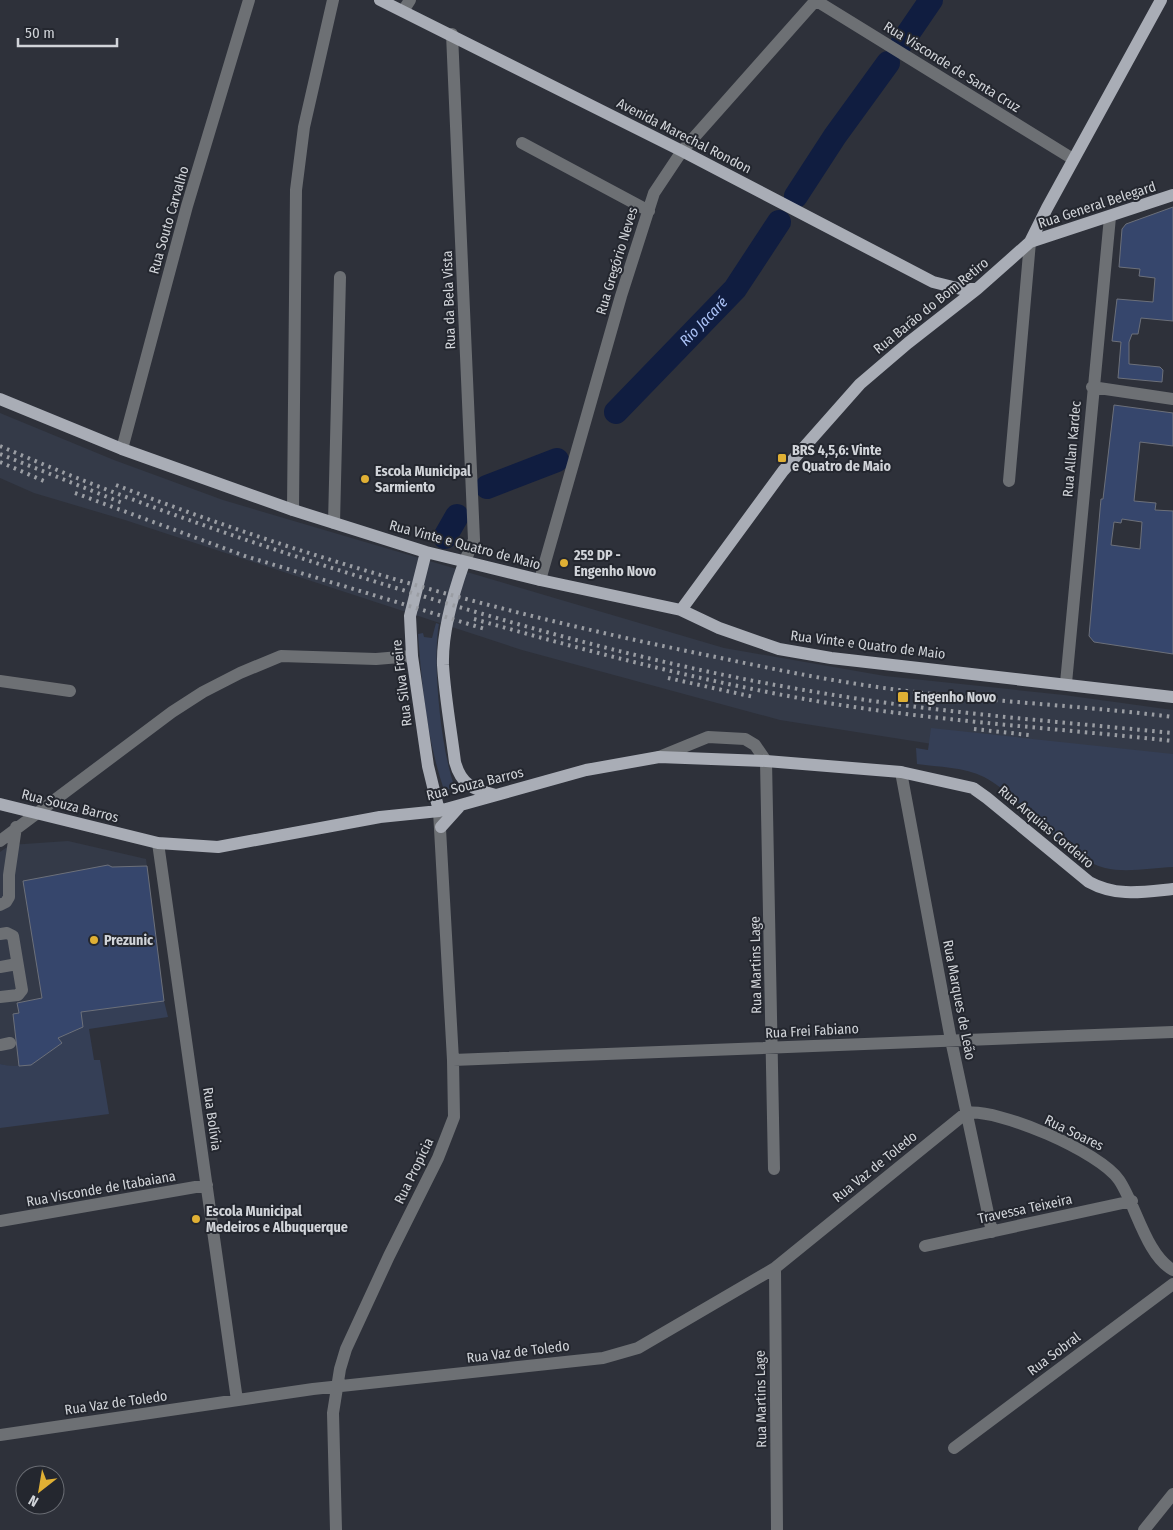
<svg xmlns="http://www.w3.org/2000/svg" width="1173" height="1530" font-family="'Fira Sans Condensed',sans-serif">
<rect width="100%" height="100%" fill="#2e313a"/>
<path fill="#343a48" d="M0 413 114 460 223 500 724 648 885 676 1064 695 1173 710V782L780 720 522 650 125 520 34 493 0 478Z
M68 841 146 859 164 1001 81 1012 58 1038 62 1043 31 1065 12 1067 0 1064V852L10 845Z"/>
<path fill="#353f56" d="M436 623 439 624C432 662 441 751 455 788L444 790C427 740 422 687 418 634L423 633 424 637 432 638Z
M931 728 1173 754V867C1152 868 1125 873 1105 868 1057 854 1026 799 984 777 965 767 938 767 917 764L916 748 928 750Z
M164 1001 168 1017 89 1029 94 1060H100L109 1114 0 1128V1064C28 1071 40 1058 62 1043L58 1038 81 1012Z"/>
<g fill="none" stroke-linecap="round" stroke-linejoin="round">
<g stroke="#101d40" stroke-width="24">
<path d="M903 41 931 0"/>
<path d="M796 196 835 136 888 63"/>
<path id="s1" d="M616 412 735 289 779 222"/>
<path d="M487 487 557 460"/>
<path d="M445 537 457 516"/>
</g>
</g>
<path fill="#36466c" stroke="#6c707a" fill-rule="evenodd" d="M1173 207V321L1141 318 1138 334H1132L1129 342V364L1160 367 1163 370 1162 382 1118 378 1121 342 1112 341 1117 299 1153 302 1155 278 1139 276 1140 269 1119 267 1122 229 1126 224Z
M1114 405 1173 413V446L1140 442 1134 501 1156 503 1155 510 1173 511V654L1094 642 1089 636 1100 510 1101 499H1103ZM1122 519 1142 522 1140 549 1111 545 1114 522 1121 523Z
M108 865 112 867 147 866 164 1001 81 1012 83 1027 58 1038 62 1043 31 1065 19 1066 13 1014 19 1013 17 1003 42 998 23 881Z"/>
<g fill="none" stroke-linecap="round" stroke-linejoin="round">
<path stroke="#6d7074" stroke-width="12" d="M815 0 1073 159
M403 11 410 0
M452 34 474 540 464 563
M522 143 649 211
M1092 387 1173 399
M122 449 187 206 249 0
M1009 481 1030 242
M293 510 296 190 304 127 333 0
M334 523 340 277
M540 580 621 296 654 193 682 151 816 0
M0 681 70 691
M1066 683 1110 217
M659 757 708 737 745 739 755 745 766 761 774 1169
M901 772 951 1040 992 1232
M0 841 172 712 203 692 240 673 281 656 376 659 412 656
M158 843 237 1400
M0 905 6 902 9 897V875L16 827
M0 934 7 933 13 936 22 990 18 995 0 997
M0 967 17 964
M0 1045 10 1043
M453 1060 1173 1032
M0 1221 207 1185
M925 1246 1132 1201
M775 1268 777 1530
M0 1435 313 1389 603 1358 638 1348 775 1268 966 1113C999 1108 1100 1152 1119 1180 1136 1205 1146 1255 1173 1270
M954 1448 1173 1284
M336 1530 333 1413 340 1369 346 1349 389 1256 438 1158 454 1117 453 1060 439 811
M1144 1530 1173 1494"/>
<path stroke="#a9adb6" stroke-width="12" d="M380 0 682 151 933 282 961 289H977
M1030 242 1173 195
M0 399 122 449 293 510 426 552 540 580 681 610 719 628 779 649 831 658 1173 697
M426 552 410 616 412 656 428 766 439 811
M464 563C453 594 442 631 443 665 445 697 451 730 455 762 461 785 474 790 496 795
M681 610 783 471 860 384 908 343 977 289 1030 242 1047 208 1161 0
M0 804 158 843 218 847 380 817 439 811 586 770 659 757 766 761 901 772 973 788 987 798 1089 882C1116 897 1143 892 1173 889
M441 827 459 807"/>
<path stroke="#9a9da3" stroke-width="4" stroke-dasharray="2.5 5" stroke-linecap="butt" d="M0 446C136 505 277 552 419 595 547 634 677 669 810 691 930 712 1051 721 1173 733
M0 454 125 504
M0 462 44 481
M116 485C301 557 492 611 687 651 745 663 804 676 864 685 966 701 1070 704 1173 717
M75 493 245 556 485 629
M474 619C587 651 700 681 816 701 934 721 1054 728 1173 741
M668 678 754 697
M974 729 1029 735"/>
</g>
<g fill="#e0b034" stroke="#24272f" stroke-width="2">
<rect x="777" y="453" width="10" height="10" rx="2.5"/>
<circle cx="365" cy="479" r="5"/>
<circle cx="564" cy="563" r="5"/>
<rect x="897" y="691" width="12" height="12" rx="2.5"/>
<circle cx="94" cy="940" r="5"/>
<circle cx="196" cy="1219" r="5"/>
</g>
<g text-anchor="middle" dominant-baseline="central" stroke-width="4" stroke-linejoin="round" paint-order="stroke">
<g font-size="14" fill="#d1d4d9" stroke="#24272f">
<text transform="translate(952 67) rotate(32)">Rua Visconde de Santa Cruz</text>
<text transform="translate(684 136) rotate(27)">Avenida Marechal Rondon</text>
<text transform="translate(1097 205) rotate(-18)">Rua General Belegard</text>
<text transform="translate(169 220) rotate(-74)">Rua Souto Carvalho</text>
<text transform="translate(617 261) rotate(-73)">Rua Gregório Neves</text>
<text transform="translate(449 300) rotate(-92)">Rua da Bela Vista</text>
<text transform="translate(931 306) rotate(-39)">Rua Barão do Bom Retiro</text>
<text transform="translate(1072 449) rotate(-85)">Rua Allan Kardec</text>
<text transform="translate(465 545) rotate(15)">Rua Vinte e Quatro de Maio</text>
<text transform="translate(868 645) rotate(7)">Rua Vinte e Quatro de Maio</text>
<text transform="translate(402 683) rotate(-97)">Rua Silva Freire</text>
<text transform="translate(475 784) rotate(-14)">Rua Souza Barros</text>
<text transform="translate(70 806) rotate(14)">Rua Souza Barros</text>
<text transform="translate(1046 827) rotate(40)">Rua Arquias Cordeiro</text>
<text transform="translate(756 965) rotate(-91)">Rua Martins Lage</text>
<text transform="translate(959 1000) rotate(79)">Rua Marques de Leão</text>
<text transform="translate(812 1031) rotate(-3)">Rua Frei Fabiano</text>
<text transform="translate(212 1119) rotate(82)">Rua Bolívia</text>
<text transform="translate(1074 1133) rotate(26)">Rua Soares</text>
<text transform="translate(875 1167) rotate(-39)">Rua Vaz de Toledo</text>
<text transform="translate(414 1171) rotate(-64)">Rua Propícia</text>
<text transform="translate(101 1189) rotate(-10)">Rua Visconde de Itabaiana</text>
<text transform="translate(1025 1209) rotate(-12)">Travessa Teixeira</text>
<text transform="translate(518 1352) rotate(-7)">Rua Vaz de Toledo</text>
<text transform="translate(1054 1354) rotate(-37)">Rua Sobral</text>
<text transform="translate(761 1399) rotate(-91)">Rua Martins Lage</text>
<text transform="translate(116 1403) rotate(-8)">Rua Vaz de Toledo</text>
</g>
<g font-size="14" font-weight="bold" fill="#d1d4d9" stroke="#24272f" text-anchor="start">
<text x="792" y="450">BRS 4,5,6: Vinte<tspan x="792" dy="16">e Quatro de Maio</tspan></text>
<text x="375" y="471">Escola Municipal<tspan x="375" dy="16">Sarmiento</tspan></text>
<text x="574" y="555">25º DP -<tspan x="574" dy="16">Engenho Novo</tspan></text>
<text x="914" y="697">Engenho Novo</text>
<text x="104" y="940">Prezunic</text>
<text x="206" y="1211">Escola Municipal<tspan x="206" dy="16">Medeiros e Albuquerque</tspan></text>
</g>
<g font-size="15" font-style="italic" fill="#abc2f6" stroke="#24272f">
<text stroke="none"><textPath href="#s1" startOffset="126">Rio Jacaré</textPath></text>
</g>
</g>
<g transform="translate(40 1490) rotate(211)"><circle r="24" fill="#24272f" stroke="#696c73"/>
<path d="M0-4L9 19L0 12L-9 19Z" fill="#e0b034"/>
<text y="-8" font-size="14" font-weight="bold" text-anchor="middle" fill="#d1d4d9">N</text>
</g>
<path d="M18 38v8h99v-8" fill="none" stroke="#d1d4d9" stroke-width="2.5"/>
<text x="25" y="38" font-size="15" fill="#d1d4d9" stroke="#24272f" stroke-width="4" paint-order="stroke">50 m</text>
</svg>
